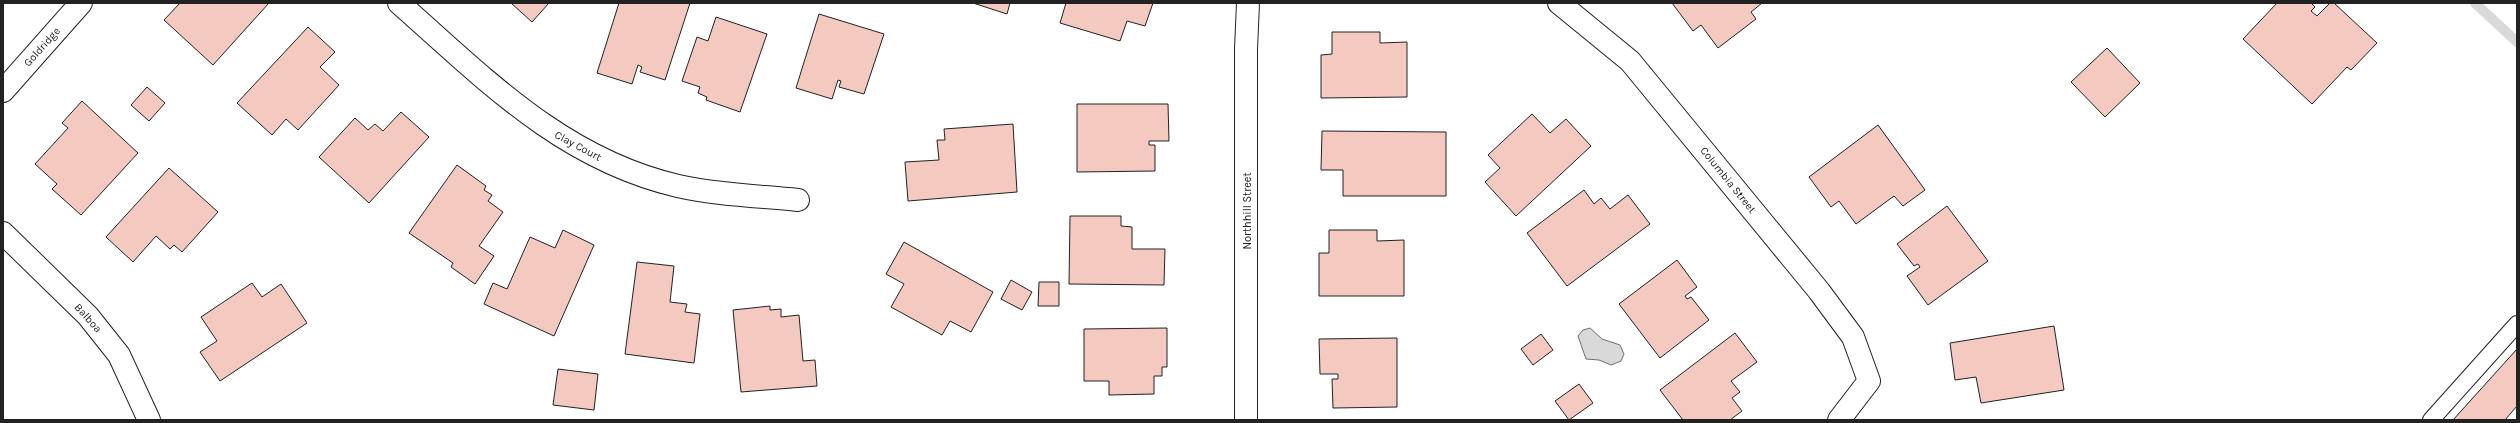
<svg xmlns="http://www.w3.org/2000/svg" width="2520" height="423" font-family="Karla,sans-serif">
<rect width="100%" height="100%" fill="#fff"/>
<path fill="#d9d9d9" stroke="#6f6f6f" d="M1590 328 1602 339 1620 345 1624 354 1621 361 1611 365 1599 360 1586 359 1578 336 1583 330Z"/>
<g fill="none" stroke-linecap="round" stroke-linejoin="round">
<path stroke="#d9d9d9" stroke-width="10" d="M2475 3 2517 42"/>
</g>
<path fill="#f3c9c0" stroke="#222" d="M180 3H269L213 65 164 20Z
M511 3H549L532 22Z
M619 3H690L665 80 640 72 642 67 638 65 632 84 597 73Z
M973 3H1010L1007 14Z
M1066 3H1153L1145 26 1127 21 1120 41 1060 23Z
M1672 3H1762L1751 12 1756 19 1718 48 1701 25 1693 31Z
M2277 3H2311L2315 7 2311 11 2317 16 2330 3H2334L2377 43 2351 70 2347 67 2312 104 2243 39Z
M819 14 884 34 864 94 839 87 841 81 838 80 832 99 796 88Z
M716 17 767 34 740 112 706 100 707 97 698 93 700 87 682 81 697 37 708 41Z
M308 27 335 52 320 67 339 85 298 130 286 119 272 135 237 103Z
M1332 32H1380V43L1407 42V97L1321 98V55L1332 54Z
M2107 48 2140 83 2105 117 2071 82Z
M147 87 165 103 149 121 131 105Z
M82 101 138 153 81 215 52 189 57 184 35 164 68 128 62 123Z
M1077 104H1168L1169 141H1149V145H1155V171L1077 172Z
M401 112 429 137 369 203 319 157 355 118 368 130 375 124 383 131Z
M1532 114 1550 133 1566 119 1591 146 1516 216 1485 182 1500 168 1488 155Z
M1013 124 1017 192 908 201 905 162 939 160 937 140H945L944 129Z
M1878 125 1925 190 1903 206 1894 196 1856 224 1839 201 1831 207 1809 177Z
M1322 131 1446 132V196H1343V170H1321Z
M457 165 486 186 484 190 492 195 488 201 503 212 479 246 494 256 475 284 451 267 453 263 409 233Z
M169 168 218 212 182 252 174 245 170 249 156 236 133 262 106 237Z
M1584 190 1594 204 1601 198 1610 209 1628 195 1650 224 1567 286 1527 233Z
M1947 206 1988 261 1928 305 1907 276 1920 267 1918 264 1914 266 1897 244Z
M1070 216H1121V226L1132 227V249H1165L1164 285 1069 284Z
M563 230 594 245 554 336 484 304 493 283 507 289 530 237 555 248Z
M1329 230H1377V241L1404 240V296H1319V253H1329Z
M904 242 993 292 971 332 950 321 942 335 891 307 904 284 886 274Z
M1677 260 1697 287 1685 296 1687 299 1691 297 1709 320 1660 358 1619 304Z
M637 262 674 266 670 302 687 304 685 312 700 314 694 363 625 354Z
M1011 280 1032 292 1022 310 1001 299Z
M1039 282H1059V306H1038Z
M252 283 262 297 281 284 307 323 220 381 200 352 217 341 201 317Z
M770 306V310L781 309V317L799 315 803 361 815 360 817 386 741 392 733 310Z
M2054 326 2064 390 1981 403 1976 377 1955 380 1950 343Z
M1167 328V367H1162V376H1154V394L1109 395V381H1084V329Z
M1735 333 1757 362 1731 381 1740 392 1732 398 1742 411 1730 420H1683L1660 390Z
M1541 334 1553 350 1533 365 1521 349Z
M1397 338V407L1333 408 1332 379H1338V374H1320L1319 339Z
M2517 349V406L2505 420H2453Z
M558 369 598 374 594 410 553 405Z
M1579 384 1593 403 1569 420 1555 401Z"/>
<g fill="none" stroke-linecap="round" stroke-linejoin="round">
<g stroke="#222" stroke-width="18">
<path id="service" d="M2431 420 2517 324"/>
</g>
<g stroke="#222" stroke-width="24">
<path id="minor" d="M399 3C485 79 562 159 678 186 717 195 759 196 798 200
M1559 3 1630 61 1819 291 1853 337 1869 381 1839 420
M3 91 81 3
M3 233 88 316 119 355 149 420
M1246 420V49L1248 3"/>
</g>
<use href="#service" stroke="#fff" stroke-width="16"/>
<use href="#minor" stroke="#fff" stroke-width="22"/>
</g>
<g text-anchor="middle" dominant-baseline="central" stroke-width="3" stroke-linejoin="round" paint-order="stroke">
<g font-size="11" fill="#222" stroke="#fff">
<text transform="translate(42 47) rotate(-48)">Goldridge</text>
<text transform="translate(578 146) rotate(28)">Clay Court</text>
<text transform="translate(1728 180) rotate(51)">Columbia Street</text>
<text transform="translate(1247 211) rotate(-90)">Northhill Street</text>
<text transform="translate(88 318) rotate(48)">Balboa</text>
</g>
</g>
<rect width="2520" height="423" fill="none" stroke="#222222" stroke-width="8"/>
</svg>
